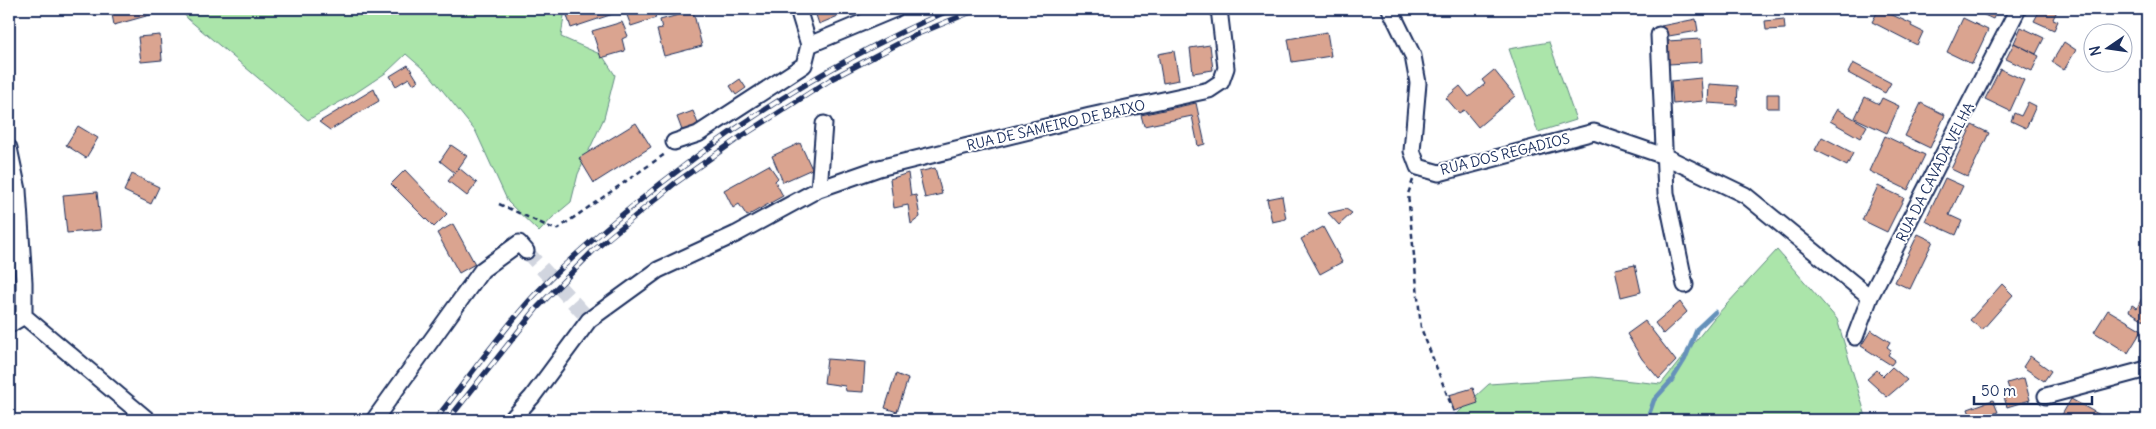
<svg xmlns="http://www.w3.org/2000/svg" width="2156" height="429" font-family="Delius,sans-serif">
<rect width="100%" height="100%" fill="#fff"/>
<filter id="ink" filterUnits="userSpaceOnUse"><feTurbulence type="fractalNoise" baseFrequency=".02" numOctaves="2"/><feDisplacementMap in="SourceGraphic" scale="10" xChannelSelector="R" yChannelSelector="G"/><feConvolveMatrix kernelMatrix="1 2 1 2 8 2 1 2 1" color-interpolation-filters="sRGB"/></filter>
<g filter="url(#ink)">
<path fill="#abe5aa" stroke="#638a84" d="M180 9H565L561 37 602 55 615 75 604 118 578 174 571 202 553 217 539 232 508 202 476 132 430 75 406 54 387 72 354 94 308 120 188 19Z
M1549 42 1576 120 1538 132 1509 49Z
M1777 250 1837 319 1867 420H1450L1489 384 1593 377 1661 384 1714 318Z"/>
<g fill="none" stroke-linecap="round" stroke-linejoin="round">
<path stroke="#6591ba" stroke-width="4.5" d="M1647 420 1654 400 1672 380 1685 359 1697 329 1715 312"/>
</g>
<path fill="#daa490" stroke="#1b2f5e" d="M79 9H98L97 15 78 12Z
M111 9H155L157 13 114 25Z
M565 9H653L656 18 631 26 625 10 571 28Z
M814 9H842L843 14 819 24Z
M1879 9 1912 24 1911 26 1923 32 1917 45 1872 22Z
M1971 9H1998L1993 19Z
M2033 9H2053L2057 11 2053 19 2058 21 2054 30 2034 21 2039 12Z
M693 11 702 46 664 56 657 30 662 29 660 20Z
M1963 18 1988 30 1972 64 1947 52Z
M1696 19 1698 31 1663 37 1661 26Z
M1784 19 1785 29 1766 30 1765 21Z
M622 22 628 36 622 39 625 51 601 58 592 31Z
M2021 27 2044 38 2036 54 2014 43Z
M1327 32 1331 56 1292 62 1288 39Z
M160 35 162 60 141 62 138 37Z
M1701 39 1702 62 1669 64 1667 41Z
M2064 42 2076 50 2064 70 2052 62Z
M2014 43 2039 56 2032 71 2006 59Z
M1210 45 1213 70 1193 73 1190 48Z
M1174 51 1179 80 1163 83 1158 54Z
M1853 63 1891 83 1885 93 1848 73Z
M408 65 418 81 413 84 409 78 396 86 390 76Z
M2000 69 2024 80 2010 111 1985 99Z
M1494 70 1515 96 1478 127 1464 110 1459 113 1446 98 1460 86 1469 97 1485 84 1482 80Z
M1701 78 1703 101 1673 104 1671 81Z
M740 79 746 88 736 95 730 86Z
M1709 84 1738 86 1737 105 1708 103Z
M374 89 379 101 330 130 319 122Z
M1767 94H1779V108H1767Z
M1865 97 1879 104 1882 98 1899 106 1887 133 1855 118Z
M2028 102 2036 106 2026 128 2011 121 2014 113 2021 116Z
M1196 103 1205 144 1198 146 1192 116 1144 126 1141 115Z
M1921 103 1945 115 1930 148 1905 136Z
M1837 109 1867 126 1860 138 1830 121Z
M693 111 699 126 683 133 677 117Z
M636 123 651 147 594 183 579 158Z
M1972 125 1989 133 1968 177 1951 169Z
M78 126 98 138 86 158 66 145Z
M1885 136 1925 155 1908 190 1869 171Z
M1822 137 1853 153 1847 166 1815 150Z
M800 143 812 169 783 182 772 156Z
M451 145 467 156 455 173 440 161Z
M769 165 778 178 775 181 783 196 747 216 739 204 733 208 724 190Z
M459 168 477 183 467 196 448 181Z
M935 168 942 194 925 198 919 172Z
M405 170 447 214 434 227 391 184Z
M908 173 911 196 916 195 920 217 911 224 908 205 894 208 890 179Z
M132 174 159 187 151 204 124 191Z
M1945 178 1963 186 1949 215 1962 221 1956 235 1925 221Z
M1878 186 1904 198 1887 232 1862 220Z
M97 192 101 230 67 233 63 195Z
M1282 196 1286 219 1272 222 1267 199Z
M1346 209 1352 213 1339 225 1328 213Z
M453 224 475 264 459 273 437 233Z
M1323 227 1342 262 1320 274 1301 239Z
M1918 234 1933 241 1910 289 1895 282Z
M1635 265 1641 292 1621 297 1615 269Z
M2002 284 2013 295 1982 330 1970 320Z
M2142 298 2147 301V322L2129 311 2132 305 2137 308Z
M1680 302 1687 312 1663 334 1655 323Z
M2108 310 2142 330 2128 353 2094 332Z
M1645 321 1676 361 1659 379 1642 359 1627 334Z
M1871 330 1890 342 1887 347 1891 350 1888 355 1895 360 1891 365 1861 346Z
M2030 356 2051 371 2044 381 2023 367Z
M827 359 865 362 863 392 846 391 845 386 824 383Z
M1892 367 1907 380 1887 397 1867 379 1877 370 1883 376Z
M896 374 908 379 897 412 885 408Z
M2024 378 2030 400 2007 407 2004 397 2011 395 2007 383Z
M1473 388 1478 403 1454 411 1449 395Z
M2071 399 2100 415 2097 420H2059Z
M1993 400 1998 412 1972 420 1968 409Z"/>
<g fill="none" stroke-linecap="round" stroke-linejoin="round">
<path stroke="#d1d5df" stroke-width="15" stroke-dasharray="15 8" stroke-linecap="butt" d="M526 251 585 315"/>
<g stroke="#1b2f5e" stroke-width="19">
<path id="minor" d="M798 9 809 45 895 9
M1390 9 1413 56 1418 83 1412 151 1418 167 1439 173 1594 132 1664 156 1745 195 1870 297
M1659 35 1666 193 1685 285
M674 142 698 134 804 65 809 45
M9 148 18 190 24 282V316
M819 189 824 124
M24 316 148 420
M9 325 24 316
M1855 337 1870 297 2018 9
M2046 396 2147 369
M374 420 482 270 519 243 526 251
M511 420 532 397 589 320 658 270 736 234 819 189 879 168 1090 116 1209 90 1221 82 1226 68 1219 9"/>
</g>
<path stroke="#1b2f5e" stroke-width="2.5" stroke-dasharray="5 4" stroke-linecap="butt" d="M1413 180 1408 194 1421 328 1457 420
M499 204 556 230 665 154"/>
<use href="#minor" stroke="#fff" stroke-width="15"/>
<g stroke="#1b2f5e" stroke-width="5.5">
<path id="rail" d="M435 420C466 381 496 339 529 301 557 270 591 241 623 214 723 131 833 60 952 9
M448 420 537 308 593 251 674 184 736 140 833 78 915 35 978 9"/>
</g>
<use href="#rail" stroke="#fff" stroke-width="4" stroke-dasharray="11" stroke-linecap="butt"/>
</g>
</g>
<g text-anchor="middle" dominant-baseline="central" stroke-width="4" stroke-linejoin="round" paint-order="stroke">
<g font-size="14" fill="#1b2f5e" stroke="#fff">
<text transform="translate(1056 125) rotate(-13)">RUA DE SAMEIRO DE BAIXO</text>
<text transform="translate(1505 154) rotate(-14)">RUA DOS REGADIOS</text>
<text transform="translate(1935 172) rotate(-63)">RUA DA CAVADA VELHA</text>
</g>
</g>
<rect width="2156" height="429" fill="none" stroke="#fff" stroke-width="30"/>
<rect x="15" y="15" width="2126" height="399" fill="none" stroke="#1b2f5e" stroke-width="2" filter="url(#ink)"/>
<g transform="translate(2108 48) rotate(257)"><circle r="24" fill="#ffffff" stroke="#a4acbf"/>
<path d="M0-4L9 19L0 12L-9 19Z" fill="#1b2f5e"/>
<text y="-8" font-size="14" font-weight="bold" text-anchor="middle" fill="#1b2f5e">N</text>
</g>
<path d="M1974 396v8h118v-8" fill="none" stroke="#1b2f5e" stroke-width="2.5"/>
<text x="1981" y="396" font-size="15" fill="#1b2f5e" stroke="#ffffff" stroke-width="4" paint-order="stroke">50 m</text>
</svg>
